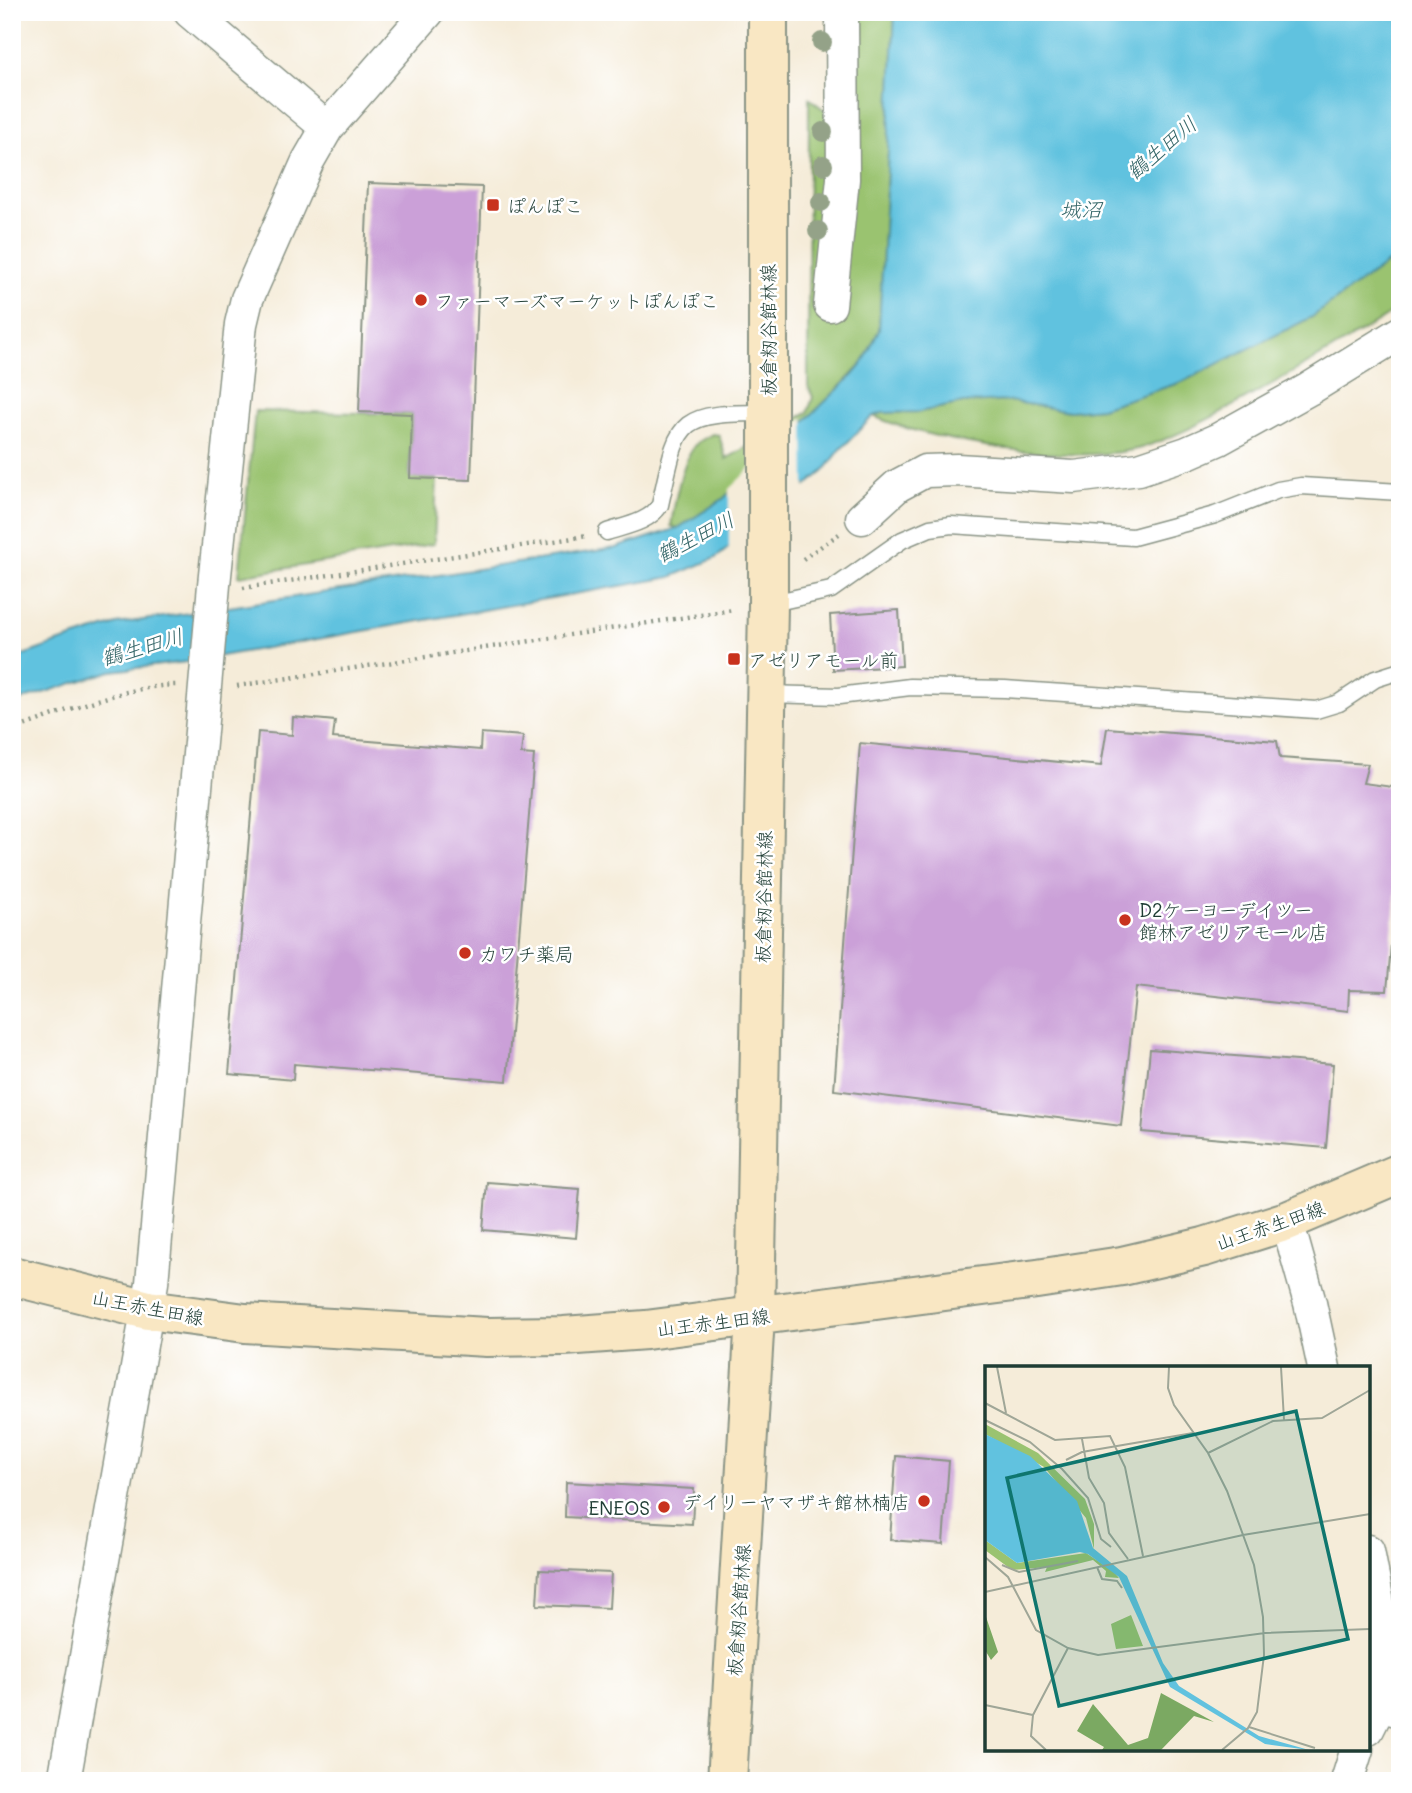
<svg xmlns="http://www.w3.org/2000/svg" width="1412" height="1793" font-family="Mali,'Klee One',sans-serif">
<rect width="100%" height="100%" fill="#fff"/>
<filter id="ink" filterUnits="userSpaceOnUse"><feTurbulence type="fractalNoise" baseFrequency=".0143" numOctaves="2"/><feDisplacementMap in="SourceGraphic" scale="14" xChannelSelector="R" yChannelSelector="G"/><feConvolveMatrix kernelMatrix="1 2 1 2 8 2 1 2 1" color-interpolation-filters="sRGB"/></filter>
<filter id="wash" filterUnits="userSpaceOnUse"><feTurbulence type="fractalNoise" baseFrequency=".00686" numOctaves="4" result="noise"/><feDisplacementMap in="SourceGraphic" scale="28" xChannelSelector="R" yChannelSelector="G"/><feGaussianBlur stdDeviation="1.57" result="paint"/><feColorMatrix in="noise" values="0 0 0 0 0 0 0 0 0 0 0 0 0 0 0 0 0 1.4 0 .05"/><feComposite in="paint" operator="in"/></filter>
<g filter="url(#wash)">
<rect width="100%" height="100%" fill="#f5ecd9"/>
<path fill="#9ac370" stroke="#5c8052" stroke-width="2" d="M852 12H895L879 330 863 363 788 440 723 499 678 528 671 526C674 506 682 455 698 442 702 439 708 437 712 434L719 435 726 459 808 412 813 397 808 386 809 98 835 118Z
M1400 254V307C1363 333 1324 354 1286 376 1241 401 1193 431 1144 447 1078 467 935 443 873 416L882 413 919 412 963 403 1009 401 1070 411 1101 408 1182 382 1312 317Z
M255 411 412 414 410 477 437 479 434 544 239 576Z"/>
<path fill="#61c2df" stroke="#40808a" stroke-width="2" d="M895 12H1400V254L1312 317 1182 382 1101 408 1070 411 1009 401 963 403 919 412 882 413 873 416 841 449 824 471 716 558 671 577 186 662 111 671 12 703V659L63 641 117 624 616 548 678 528 723 499 852 376 863 363 879 330Z"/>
<path fill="#f5ecd9" d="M804 417 805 491 729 552V489Z"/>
<g id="blocks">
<path fill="#cba0d8" d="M368 183 482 187 471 480 410 478 412 414 359 412Z
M899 610 902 666 833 670 830 615Z
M293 717 335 721 333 738 480 750 481 733 523 736 521 754 534 755 507 1081 294 1064 293 1080 229 1074 258 732 292 735Z
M1107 728 1277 741 1280 758 1368 764 1363 783 1400 788V841L1387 991 1349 990 1348 1011 1136 987 1121 1126 834 1090 860 743 1101 766Z
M1150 1049 1333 1064 1326 1148 1142 1132Z
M487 1182 580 1189 576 1238 483 1230Z
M896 1456 949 1461 943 1544 890 1540Z
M566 1482 694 1489 692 1524 565 1517Z
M539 1570 611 1573 609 1608 537 1605Z"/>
</g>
</g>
<g filter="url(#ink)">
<use href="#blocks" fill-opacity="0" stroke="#8a9486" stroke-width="2"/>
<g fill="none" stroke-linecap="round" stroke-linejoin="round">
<g stroke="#8a9486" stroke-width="19">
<path id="lane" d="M607 532C625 526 650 522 660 505 679 420 674 413 766 413
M768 604 831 590 902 540 930 528 951 525 1133 537 1215 515 1278 490 1301 486 1400 492
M766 694 839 696 910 687 1005 689 1316 710 1339 703 1375 679 1400 671
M1376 1713 1400 1719"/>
</g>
<g stroke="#8a9486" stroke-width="35">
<path id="street" d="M190 12 327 128
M830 305 843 179 842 12
M862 518 897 486 925 471 957 470 1074 477 1139 469 1187 453 1219 439 1309 389 1400 333
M1287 1221 1310 1303 1324 1368
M1368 1551 1386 1644 1376 1713 1368 1729
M64 1781 152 1283 214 585 241 324 247 299 308 161 327 128 428 12
M1347 1781 1357 1749"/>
</g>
<g stroke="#8a9486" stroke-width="42">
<path id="secondary" d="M12 1276 148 1310 245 1323 487 1337 564 1336 646 1330 1037 1279 1122 1266 1204 1247 1287 1221 1400 1173
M727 1781 755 1317 768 604V12"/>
</g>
<path stroke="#8a9486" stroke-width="4.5" stroke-dasharray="2 5" stroke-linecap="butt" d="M803 559 839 534
M243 588 587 536
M12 636 15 634
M237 686 733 610
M12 730C65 712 120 687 176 685
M1393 920 1400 921"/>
<use href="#lane" stroke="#fff" stroke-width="16"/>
<use href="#street" stroke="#fff" stroke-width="32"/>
<use href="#secondary" stroke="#f9e7c3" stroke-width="38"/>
</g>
<g fill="#94a288">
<circle cx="822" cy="42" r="10"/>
<circle cx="823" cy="132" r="10"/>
<circle cx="823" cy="165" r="10"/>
<circle cx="821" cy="202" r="10"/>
<circle cx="818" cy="231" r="10"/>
</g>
</g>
<g fill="#c8321e" stroke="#fff" stroke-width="2.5">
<rect x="486" y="198" width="14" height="14" rx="3.5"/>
<circle cx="421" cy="300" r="7"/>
<rect x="727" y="652" width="14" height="14" rx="3.5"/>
<circle cx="1125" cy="920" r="7"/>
<circle cx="465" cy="953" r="7"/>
<circle cx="924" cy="1501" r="7"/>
<circle cx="664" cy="1507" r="7"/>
</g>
<g text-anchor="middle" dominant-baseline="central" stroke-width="5" stroke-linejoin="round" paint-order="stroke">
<g font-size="19" fill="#1f3d34" stroke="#fff" text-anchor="start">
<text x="507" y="205">ぽんぽこ</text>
<text x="435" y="300">ファーマーズマーケットぽんぽこ</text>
<text x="748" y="659">アゼリアモール前</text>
<text x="1139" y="909">D2ケーヨーデイツー<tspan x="1139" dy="22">館林アゼリアモール店</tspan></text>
<text x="479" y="953">カワチ薬局</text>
<text x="910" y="1501" text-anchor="end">デイリーヤマザキ館林楠店</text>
<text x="650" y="1507" text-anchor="end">ENEOS</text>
</g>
<g font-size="19" fill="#1f3d34" stroke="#fff">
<text transform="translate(767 330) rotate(-90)">板倉籾谷館林線</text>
<text transform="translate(763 897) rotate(-89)">板倉籾谷館林線</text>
<text transform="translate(1270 1225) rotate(-19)">山王赤生田線</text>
<text transform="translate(148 1307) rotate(11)">山王赤生田線</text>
<text transform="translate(713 1322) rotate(-7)">山王赤生田線</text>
<text transform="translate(738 1610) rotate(-86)">板倉籾谷館林線</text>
</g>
<g font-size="21" font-style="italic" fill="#336567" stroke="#fff">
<text transform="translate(1161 147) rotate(-40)">鶴生田川</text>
<text x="1081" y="208">城沼</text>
<text transform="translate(695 536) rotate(-27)">鶴生田川</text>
<text transform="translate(142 646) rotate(-16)">鶴生田川</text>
</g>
</g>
<g transform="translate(985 1366)">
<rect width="385" height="385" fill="#f5ecd9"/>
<path d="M0 58 53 87 100 133 109 158V183L101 152 59 101 0 68ZM0 174 32 197 101 187 128 205 134 212 120 211 121 205 108 194 60 206 62 201 27 204 0 184ZM146 249 158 280 131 283 126 258Z" fill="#9ac370"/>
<path d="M0 248 13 286 6 294 0 284ZM176 327 229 356 209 350 176 384H117L119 381 92 365 108 338 143 379 163 372Z" fill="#7ba962"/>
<path d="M0 68 45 90 92 135 108 182 142 210 178 297 194 320 274 370 324 384 280 378 185 321 134 211 103 188 95 186 32 197 0 174Z" fill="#61c2df"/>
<path fill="none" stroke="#9fa697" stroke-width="2" d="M12 1 21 47M184 1 183 22 189 39 223 87 242 125 269 199 278 251 279 289 272 346 263 362 237 384M296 1 299 54M0 37 70 74 125 70 140 101 158 190M0 54 45 76 77 103 103 132 116 173 126 181M97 73 104 112 119 137 124 167 143 193M223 87 288 55 337 52 385 24M81 94 97 86 208 67M0 191 23 211 51 264 83 282 113 289 280 267 385 263M17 199 34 206 93 195M112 201 117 213 132 215 137 222M0 226 258 169 385 148M0 339 48 349 83 282M48 349 46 370 61 384M264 361 330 382"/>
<path fill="#0f766e" fill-opacity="0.15" stroke="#0f766e" stroke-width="3.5" d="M311 45 363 273 74 340 22 112Z"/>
<rect width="385" height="385" fill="none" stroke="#1f3d34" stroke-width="3.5"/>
</g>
<rect width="1412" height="1793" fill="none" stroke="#fff" stroke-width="42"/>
</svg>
